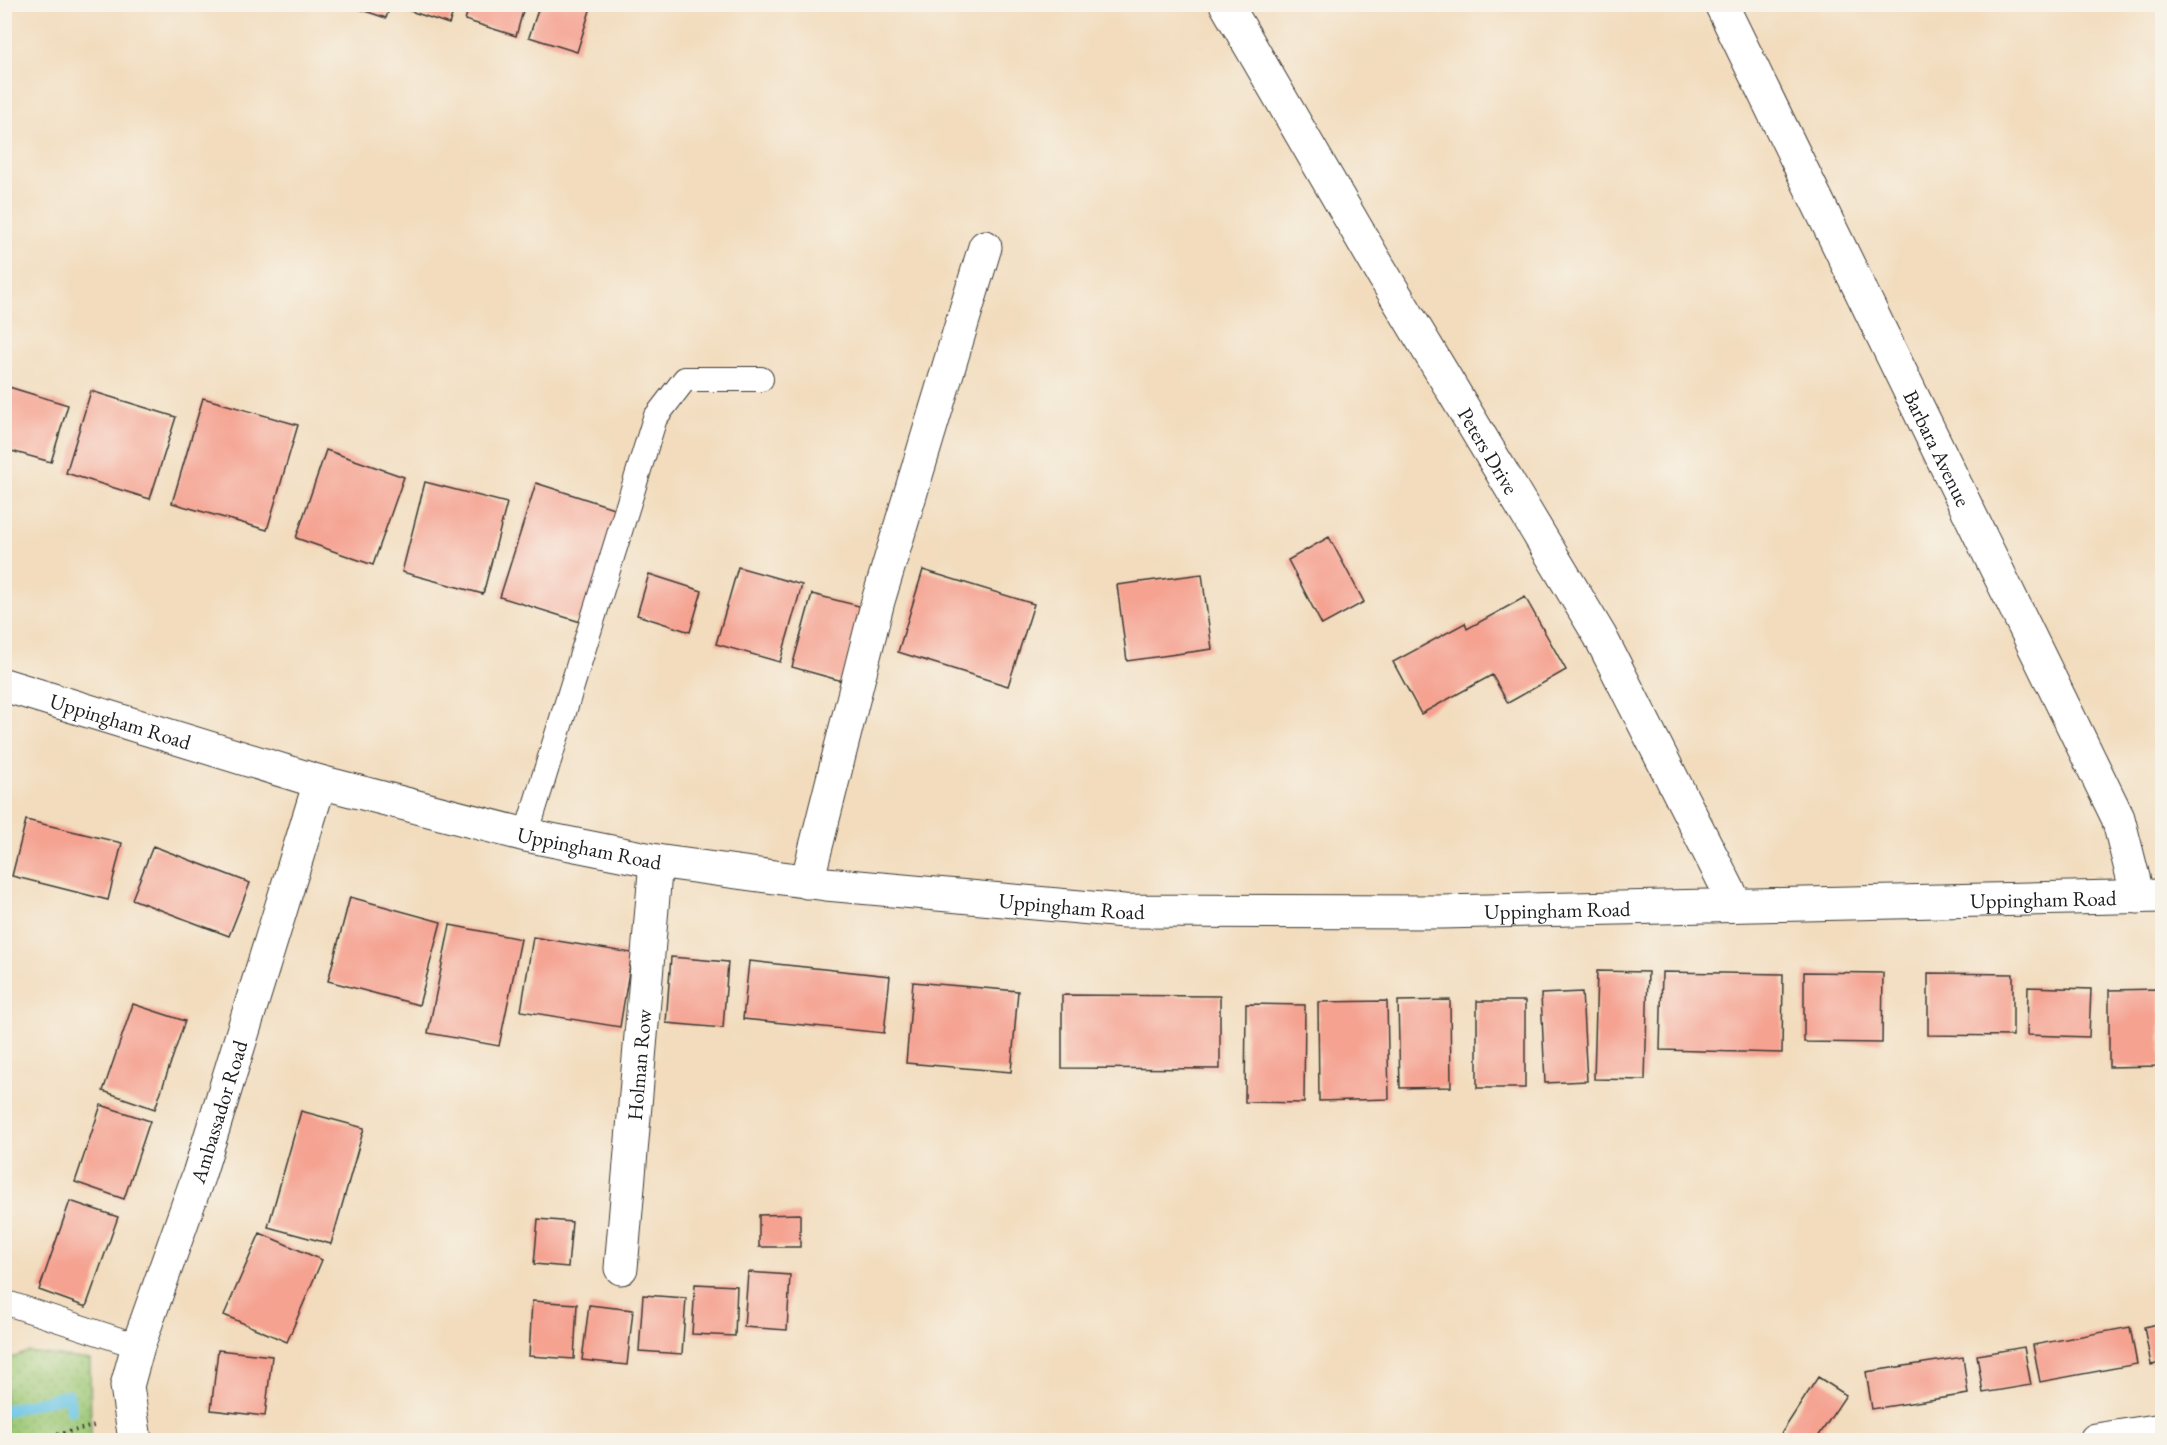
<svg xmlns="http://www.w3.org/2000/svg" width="2167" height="1445" font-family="'EB Garamond',serif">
<defs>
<pattern id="grass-dots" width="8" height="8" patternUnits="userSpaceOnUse" patternTransform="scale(1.5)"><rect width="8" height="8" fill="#9cc876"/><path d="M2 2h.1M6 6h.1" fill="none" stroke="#86ab66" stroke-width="1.8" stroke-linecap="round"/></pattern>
</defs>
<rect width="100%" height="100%" fill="#f7f3e8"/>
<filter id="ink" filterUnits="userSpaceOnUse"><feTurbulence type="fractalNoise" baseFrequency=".0167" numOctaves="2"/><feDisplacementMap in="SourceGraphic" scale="12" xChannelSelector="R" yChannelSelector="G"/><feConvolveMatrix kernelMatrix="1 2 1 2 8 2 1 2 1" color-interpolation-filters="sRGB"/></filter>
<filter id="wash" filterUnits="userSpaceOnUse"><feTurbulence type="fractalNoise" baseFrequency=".008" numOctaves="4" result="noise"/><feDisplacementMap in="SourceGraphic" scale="24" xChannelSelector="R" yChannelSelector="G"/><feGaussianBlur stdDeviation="1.35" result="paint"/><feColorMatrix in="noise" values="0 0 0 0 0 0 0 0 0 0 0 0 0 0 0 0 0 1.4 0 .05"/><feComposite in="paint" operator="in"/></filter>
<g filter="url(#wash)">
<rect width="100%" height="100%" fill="#f2dcbd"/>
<path fill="url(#grass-dots)" stroke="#5c7249" stroke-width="1.5" d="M28 1352 90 1360 91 1440H5V1360Z"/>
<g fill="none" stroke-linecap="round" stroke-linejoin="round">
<path stroke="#67c5e5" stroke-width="12" d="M4 1411 68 1395 71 1410"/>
</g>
<g id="blocks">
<path fill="#f5a291" d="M344 4H391L386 18Z
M405 4H456L449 24 404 9Z
M470 4H525L516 36 465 20Z
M540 4H592L577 52 529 37Z
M9 387 68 405 51 462 4 449V403Z
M91 391 176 417 150 499 66 473Z
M203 398 298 425 267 530 172 503Z
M326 450 404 477 373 565 296 538Z
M425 482 507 503 483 594 402 572Z
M536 483 623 511 587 624 500 597Z
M1329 537 1364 602 1322 625 1288 560Z
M738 567 802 585 780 662 716 644Z
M923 570 1034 604 1008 686 898 652Z
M649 574 702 591 690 632 637 615Z
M1202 574 1212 649 1127 661 1117 585Z
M812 594 863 607 842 681 792 667Z
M1525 597 1566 670 1508 703 1492 675 1421 714 1393 662 1465 623 1467 629Z
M26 820 122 843 108 900 12 876Z
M153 846 250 883 229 936 132 899Z
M350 897 441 922 419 1005 328 981Z
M450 925 521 939 499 1046 428 1033Z
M533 937 632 953 620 1027 521 1011Z
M671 957 728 962 723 1028 666 1023Z
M749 961 890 976 884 1033 743 1019Z
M1597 971 1648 972 1645 1080 1594 1079Z
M1662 972 1783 974 1782 1053 1660 1050Z
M1804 972 1883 973 1882 1043 1804 1042Z
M1928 973 2013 974V1036L1928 1035Z
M913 982 1018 991 1011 1072 906 1063Z
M2028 987 2091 989 2089 1037 2027 1035Z
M2160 989 2161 1066 2109 1067V990Z
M1582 992 1587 1081 1545 1083 1541 994Z
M1062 995 1220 996V1069L1062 1068Z
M1450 1000 1451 1087 1400 1088 1398 1001Z
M1387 1001 1389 1099 1319 1101 1318 1002Z
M1477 1001H1525V1088H1477Z
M133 1004 185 1021 155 1109 103 1091Z
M1246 1004 1305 1005 1304 1103 1245 1102Z
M101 1105 150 1121 124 1199 75 1182Z
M301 1111 364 1128 331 1244 268 1227Z
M70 1201 118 1217 86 1307 39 1290Z
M800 1214V1247H759V1215Z
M538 1219 572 1222 568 1267 534 1264Z
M260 1233 322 1260 287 1342 224 1315Z
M748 1272 790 1275 787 1330 744 1327Z
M695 1284 737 1286 735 1336 692 1334Z
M643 1295 686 1298 682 1354 639 1351Z
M532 1301 577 1304 574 1359 529 1356Z
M589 1305 633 1310 627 1365 582 1360Z
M2162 1323V1363L2151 1365 2144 1327Z
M2130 1327 2137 1364 2040 1382 2033 1345Z
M2024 1347 2031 1385 1983 1393 1977 1355Z
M218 1350 272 1356 265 1416 211 1410Z
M1963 1357 1968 1394 1872 1409 1866 1372Z
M1818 1377 1846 1395 1816 1440H1777Z"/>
</g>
</g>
<g filter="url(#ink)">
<use href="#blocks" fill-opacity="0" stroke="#3c3934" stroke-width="1.5"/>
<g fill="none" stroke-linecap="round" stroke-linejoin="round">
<g stroke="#3c3934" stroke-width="26">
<path id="lane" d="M526 835 655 418 685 379H761
M4 1302 138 1346"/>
</g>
<g stroke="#3c3934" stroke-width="35">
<g id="street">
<path id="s1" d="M1226 4 1375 261 1600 636 1736 905"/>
<path id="s2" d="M1721 4 2118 818 2138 897"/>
<path d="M807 882 878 601 985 247"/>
<path id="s3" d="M621 1268 656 861"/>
<path id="s4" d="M135 1440 127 1386 138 1346 199 1174 320 782"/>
<path d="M2096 1440 2162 1430"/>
</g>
</g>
<g stroke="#3c3934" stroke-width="35">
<g id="highway">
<path id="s5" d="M4 685 320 782 526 835 656 861 826 884 1124 911 1441 912 2162 896"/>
</g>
</g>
<path stroke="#3c3934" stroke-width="4" stroke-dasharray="1.5 4.5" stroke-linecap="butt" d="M34 1440 94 1426"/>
<use href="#lane" stroke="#fff" stroke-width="24"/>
<use href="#street" stroke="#fff" stroke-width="33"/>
<use href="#highway" stroke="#fff" stroke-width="33"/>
</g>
</g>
<g text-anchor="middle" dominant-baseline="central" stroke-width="4.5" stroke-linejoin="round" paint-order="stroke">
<g font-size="21" fill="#1c1c1c" stroke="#f7f3e8">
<text stroke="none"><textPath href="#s2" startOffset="494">Barbara Avenue</textPath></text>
<text stroke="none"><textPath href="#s1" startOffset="518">Peters Drive</textPath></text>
<text stroke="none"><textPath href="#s5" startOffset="122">Uppingham Road</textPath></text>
<text stroke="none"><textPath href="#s5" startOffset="608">Uppingham Road</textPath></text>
<text stroke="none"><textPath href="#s5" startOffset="2066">Uppingham Road</textPath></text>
<text stroke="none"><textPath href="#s5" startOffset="1094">Uppingham Road</textPath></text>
<text stroke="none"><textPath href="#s5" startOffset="1580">Uppingham Road</textPath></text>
<text stroke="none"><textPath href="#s3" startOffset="204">Holman Row</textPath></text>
<text stroke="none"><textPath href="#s4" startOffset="344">Ambassador Road</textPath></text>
</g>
</g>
<rect width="2167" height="1445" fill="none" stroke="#f7f3e8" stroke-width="24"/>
</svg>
